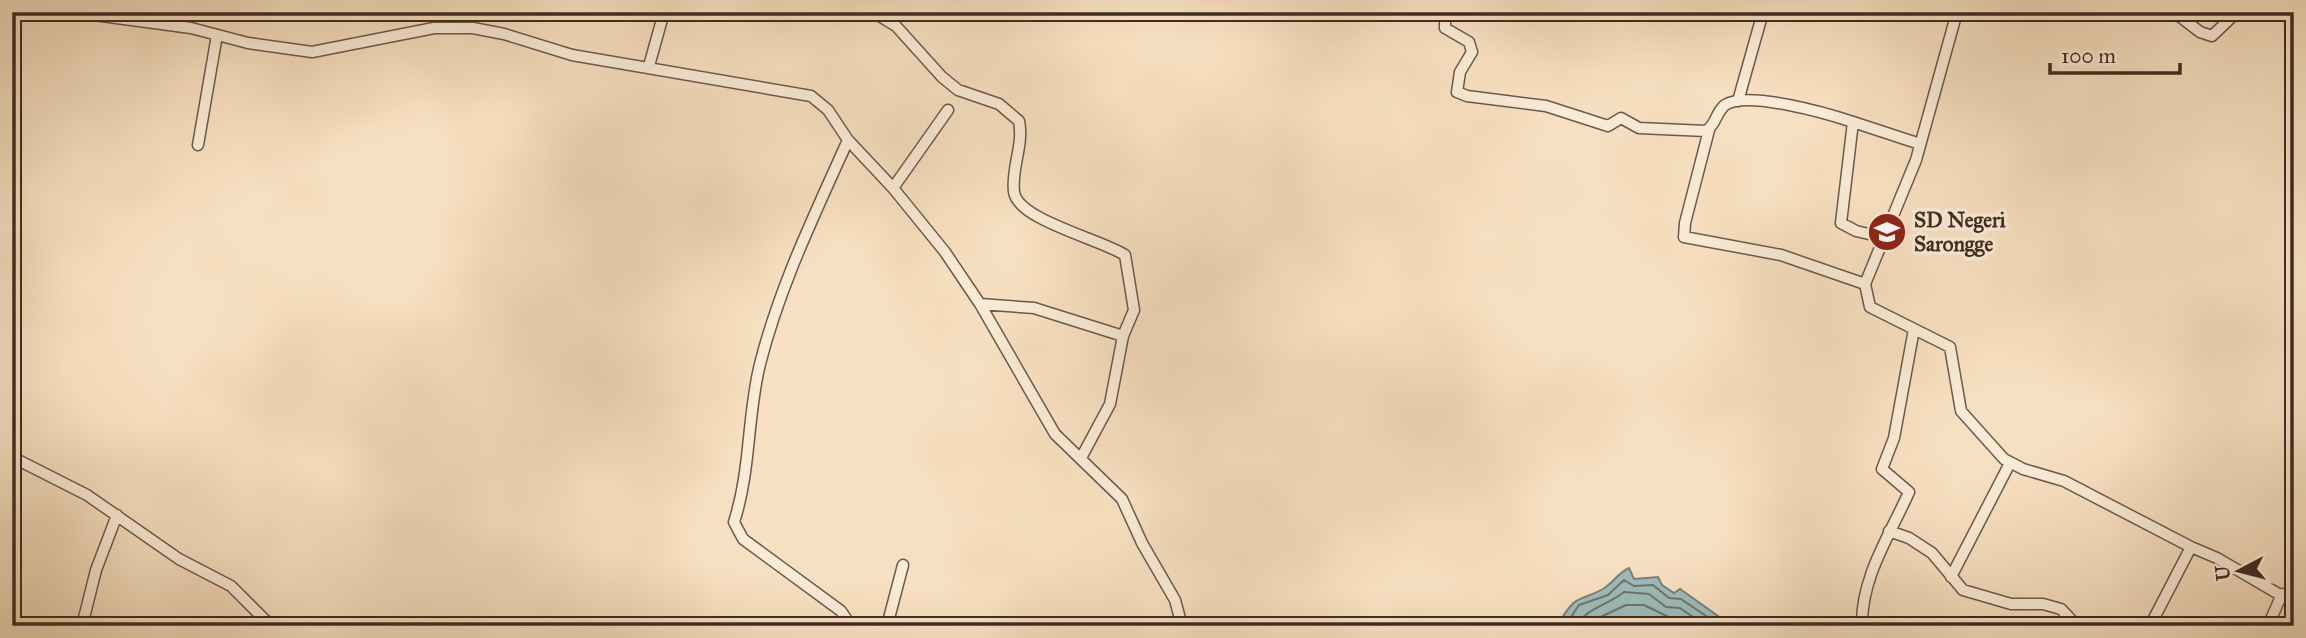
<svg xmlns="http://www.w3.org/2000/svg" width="2306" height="638" font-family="'IM FELL Great Primer',serif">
<rect width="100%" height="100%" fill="#f7e0c1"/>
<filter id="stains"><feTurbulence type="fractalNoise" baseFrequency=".00286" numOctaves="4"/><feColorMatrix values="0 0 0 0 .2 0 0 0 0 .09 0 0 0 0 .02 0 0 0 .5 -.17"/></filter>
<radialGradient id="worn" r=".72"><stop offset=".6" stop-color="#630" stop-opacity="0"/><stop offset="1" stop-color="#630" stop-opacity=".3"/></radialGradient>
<path fill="#9ebcb9" stroke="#78827d" stroke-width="2" d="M1629 568 1634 579 1658 577 1662 585 1674 593 1680 589 1732 626H1546L1549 622 1560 621C1578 592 1578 603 1603 589 1613 583 1618 573 1629 568Z"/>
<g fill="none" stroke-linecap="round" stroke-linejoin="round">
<path stroke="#6e746e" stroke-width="2" d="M1565 626 1579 605 1608 595 1624 580 1634 586 1653 585 1669 598 1681 599 1721 626
M1576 626C1587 608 1608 605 1624 592L1649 594 1666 607 1680 608 1706 626
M1588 626 1592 621 1626 605H1644L1687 626"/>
<g stroke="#6d594a" stroke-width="13">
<path id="minor" d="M72 12 191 28 248 43 312 52 434 28H473L504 34 572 55 811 96 828 110 848 140 893 188 945 252 980 304 1055 434 1122 499 1142 543 1175 600 1182 626
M873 12 896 26 942 77 958 90 999 104 1019 121C1024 145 1011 168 1014 192 1018 220 1100 239 1125 255L1134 310 1123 336 1110 404 1081 458
M1445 12V28L1469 42 1472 52 1460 72 1457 92 1467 96 1546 106 1608 126 1621 118 1639 128 1706 131C1716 125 1716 112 1725 105 1747 90 1829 114 1853 122L1841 223 1856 231 1882 237
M2174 12 2200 32 2212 36 2237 12
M12 17 28 12
M649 66 664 12
M1738 101 1763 12
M1853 122 1920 144
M1709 130 1685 223 1684 237 1781 255 1865 284
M848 140C815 214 780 285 760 364 747 416 751 470 734 522L743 539 841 611 851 626
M198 145 217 35
M893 188 948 110
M980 304 1034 308 1123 336
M1914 329 1950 347 1961 411 2004 459 2023 469 2064 481 2191 547
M12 457 87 495 179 559 231 586 271 626
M1889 531 1909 538 1932 553 1963 590 2011 604H2043L2061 609 2077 626
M1951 577 2010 463
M82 626 96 570 117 515
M887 626 903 565
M1862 626C1861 577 1890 535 1909 492L1882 469 1894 438 1914 329 1870 307 1865 284 1916 160 1957 12
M2150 626 2191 547 2217 558 2294 603
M2268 626 2282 594"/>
</g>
<use href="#minor" stroke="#faebd7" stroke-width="10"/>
</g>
<defs>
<g id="school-disc" transform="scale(2.0125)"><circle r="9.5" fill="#8f2418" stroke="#faebd7"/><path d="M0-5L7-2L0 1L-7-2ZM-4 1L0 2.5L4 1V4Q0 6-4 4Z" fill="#fff"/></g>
</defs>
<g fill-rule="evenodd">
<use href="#school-disc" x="1887" y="232"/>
</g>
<g text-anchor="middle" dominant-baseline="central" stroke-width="7" stroke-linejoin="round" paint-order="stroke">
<g font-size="21" font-weight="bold" fill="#3f2c23" stroke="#faebd7" text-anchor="start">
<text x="1914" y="220">SD Negeri<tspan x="1914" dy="24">Sarongge</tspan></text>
</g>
</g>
<rect width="2306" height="638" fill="none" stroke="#f7e0c1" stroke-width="42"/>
<rect x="14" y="14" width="2278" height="610" fill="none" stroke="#3f2c23" stroke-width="3.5"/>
<rect x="21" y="21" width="2264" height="596" fill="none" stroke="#3f2c23" stroke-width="2"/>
<g transform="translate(2239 571) rotate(263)" stroke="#faebd7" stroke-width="5" paint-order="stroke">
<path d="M0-5L12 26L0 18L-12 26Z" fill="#3f2c23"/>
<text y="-10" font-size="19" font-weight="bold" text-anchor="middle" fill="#3f2c23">U</text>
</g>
<path d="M2050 63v10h130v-10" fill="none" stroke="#3f2c23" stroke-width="3.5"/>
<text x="2061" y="63" font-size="21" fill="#3f2c23" stroke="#faebd7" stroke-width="5" paint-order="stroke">100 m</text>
<rect width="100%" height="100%" filter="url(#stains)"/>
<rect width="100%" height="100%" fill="url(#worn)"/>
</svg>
